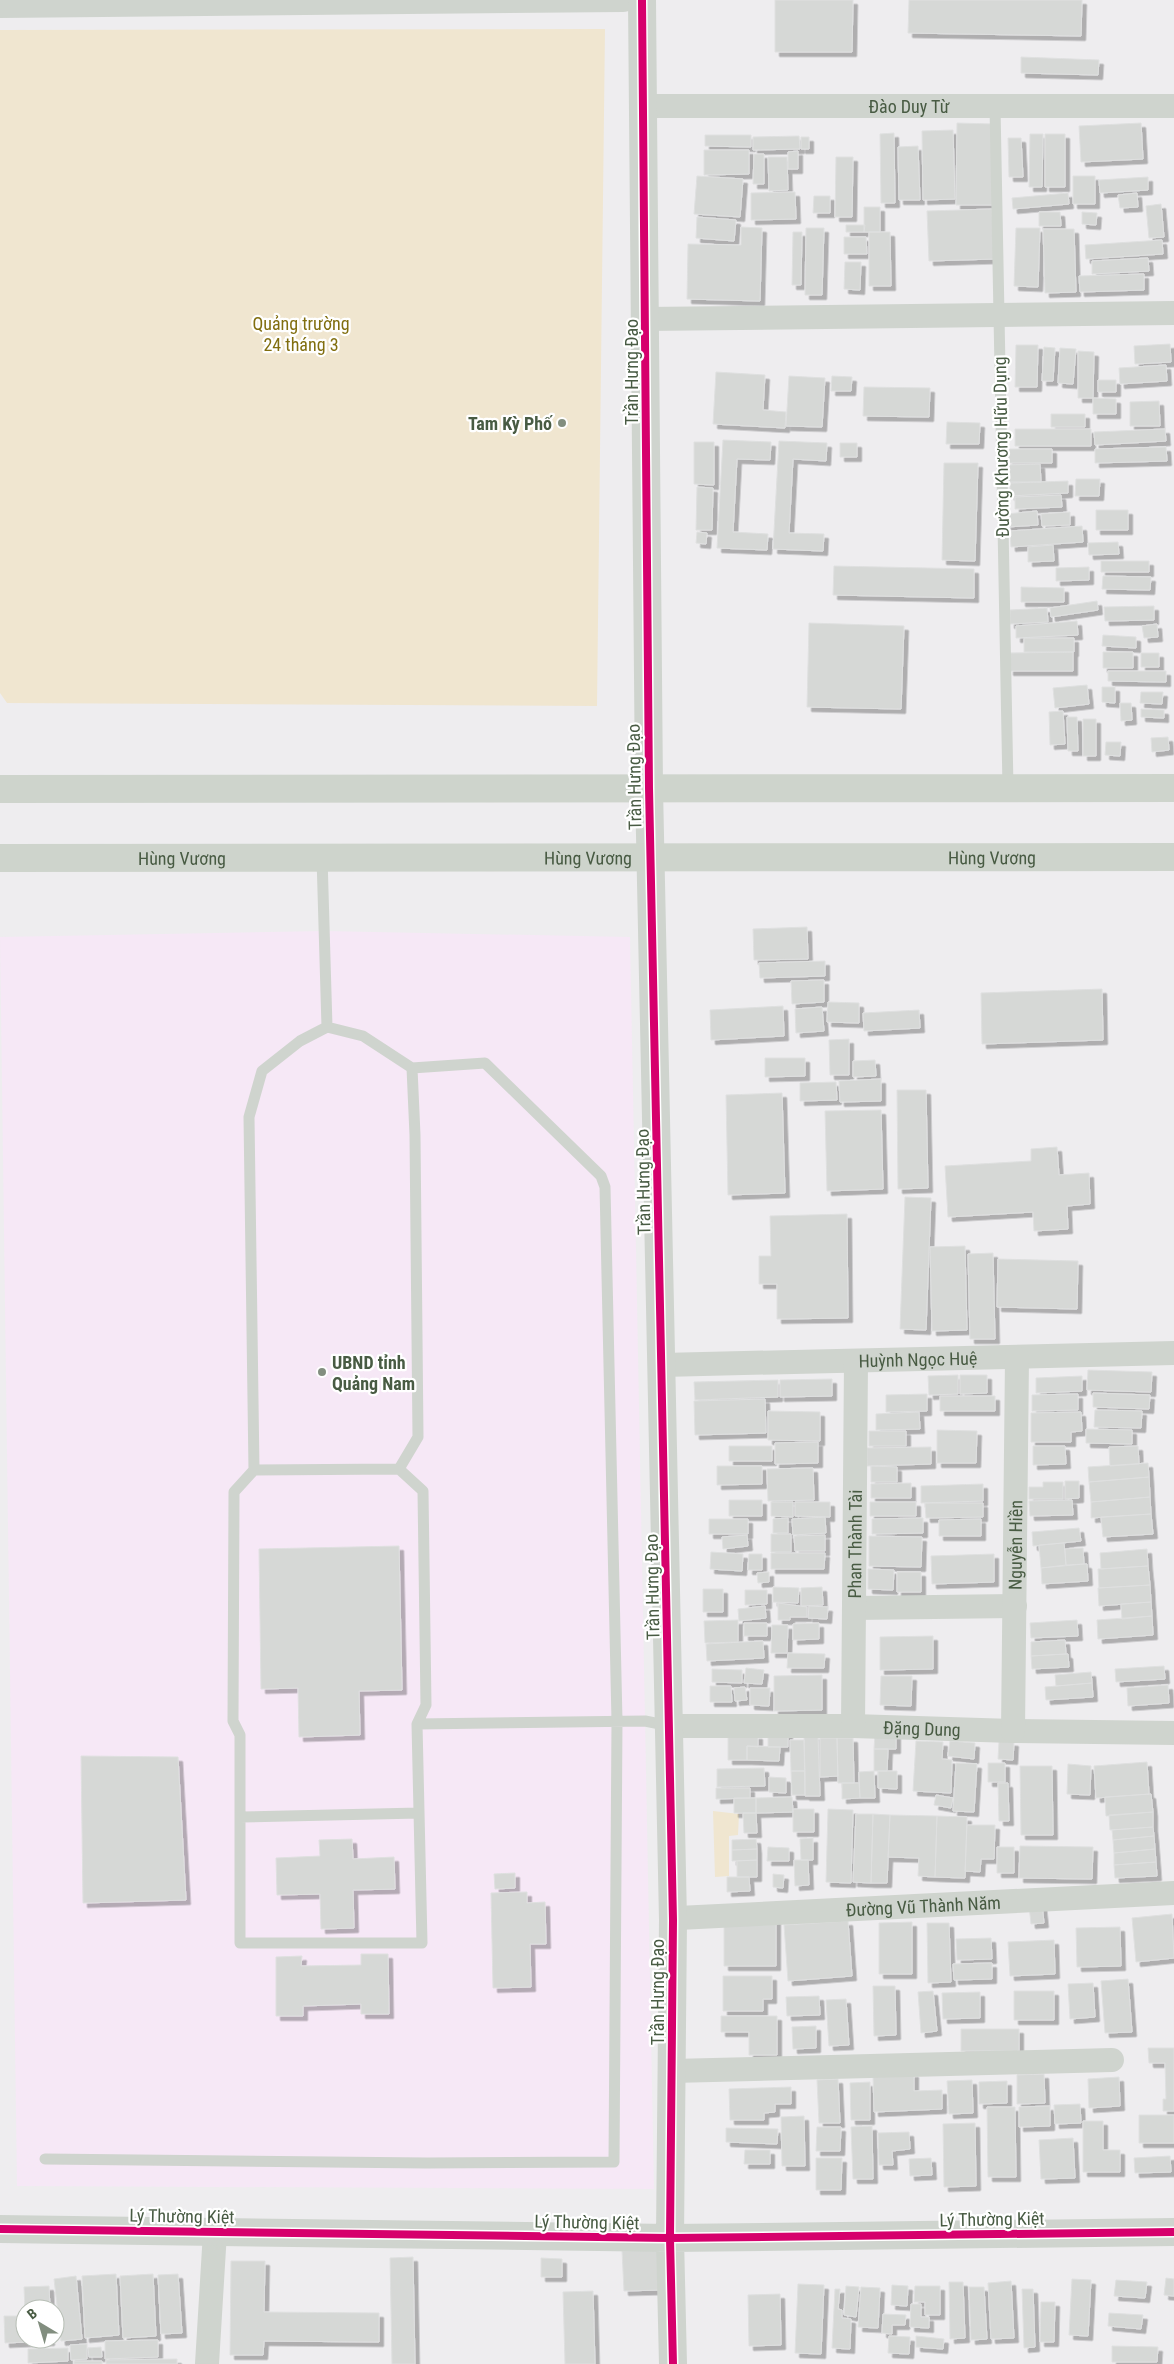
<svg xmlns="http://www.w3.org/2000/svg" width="1174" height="2364" font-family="'Roboto Condensed',sans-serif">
<defs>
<filter id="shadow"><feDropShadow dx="4.5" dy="4.5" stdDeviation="0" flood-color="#0004"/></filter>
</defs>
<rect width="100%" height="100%" fill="#eeedef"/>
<path fill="#f6e8f6" d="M324 931 630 937 654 2189 17 2186 0 937Z"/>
<path fill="#f0e6d0" d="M605 29 597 706 7 703 0 693V30Z
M713 1811 739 1814 738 1835 729 1836V1876L715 1877Z"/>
<path fill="#d6d8d6" stroke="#dfe0e0" filter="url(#shadow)" d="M775 0H853L852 52H775Z
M909 0H1082L1081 36 908 33Z
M1021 57 1099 60 1098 75 1021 73Z
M957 123 994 124 993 205H956Z
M1141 123 1143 159 1081 162 1079 126Z
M953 130 955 199 923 200 922 131Z
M894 133 895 203H881L880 134Z
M1030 134H1043L1042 187H1029Z
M1045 134H1065V187H1045Z
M705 135H751V147L705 146Z
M799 136 800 149 753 150V137Z
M801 137H809V149H801Z
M1008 138H1021L1023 177H1009Z
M918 146 920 200H899L898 147Z
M704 150H749V174L704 175Z
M798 151V169H788V152Z
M754 154H764V184H753Z
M768 157H787L788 190 769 191Z
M836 157H853L852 217H835Z
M697 176 743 179 740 217 694 214Z
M1073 176H1095V204H1073Z
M1148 177V190L1100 193 1099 180Z
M795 192 796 219 751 220V193Z
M1068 193 1069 204 1013 209 1012 198Z
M1137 193 1138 207 1120 208 1118 195Z
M814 196H830V213H813Z
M1161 204 1164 237 1149 238 1146 206Z
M864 207H880V232H864Z
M992 209 994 259 929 261 927 211Z
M1039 212H1060L1061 226H1039Z
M1082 212 1097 213 1096 225 1082 224Z
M697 217 736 220 734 241 696 238Z
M846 225H865L864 232H846Z
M741 227 762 228 760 301 687 299 688 244 741 245Z
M806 228H824L822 295H805Z
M1016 228H1040L1038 287 1014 286Z
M1043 229H1074L1076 292 1045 293Z
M793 232H802L801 285H792Z
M869 232H890L891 286H869Z
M844 237H866L867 254H844Z
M1162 240 1163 254 1086 259 1085 245Z
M1148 258 1149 271 1092 274V261Z
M845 262H861L860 290 844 289Z
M1144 274V290L1080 292 1079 276Z
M1170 344 1171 362 1135 364 1134 346Z
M1016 345H1038L1037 387H1015Z
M1044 347 1055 348 1053 381H1042Z
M1060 348 1076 349 1073 384 1058 383Z
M1078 351 1094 352 1093 398H1078Z
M1166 365 1167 381 1120 384 1119 368Z
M716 372 765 375 763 410 786 412 785 428 713 424Z
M789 376 825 378 822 427 786 426Z
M832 376 852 377 851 391H831Z
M1098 380H1116V392H1098Z
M864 387 930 388 929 417 863 416Z
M1093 398 1116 399V414H1093Z
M1159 401 1160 426H1130V402Z
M1051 414H1085V427H1051Z
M947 422 980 423 979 444H946Z
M1015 429H1091V446H1015Z
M1165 429 1166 441 1095 445 1094 432Z
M723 440 771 442 770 460 737 459 733 532 768 534 767 550 717 548Z
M779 441 827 443 826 461 793 459 789 533 824 534 823 551 773 549Z
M694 442H714V485L694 484Z
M840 443H857V457H840Z
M1166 447 1167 461 1095 463V449Z
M1008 449H1052V463H1008Z
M944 463H978L975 561 942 560Z
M1040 464 1041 482H1006L1005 465Z
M1076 479H1100L1099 496H1075Z
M1068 481V493L1010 496V483Z
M697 487 713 488 712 530H696Z
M1061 495 1062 507 1015 509V497Z
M1096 510H1128V530H1096Z
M1037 511 1038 525 1007 527 1006 514Z
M1070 512V525L1042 526 1041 514Z
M1082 526 1083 542 1011 547 1010 531Z
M697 532 707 533 706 544 696 543Z
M1118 542 1119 554 1089 555 1088 543Z
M1053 545 1054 561 1028 562V547Z
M1101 561H1149V572H1101Z
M834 566 974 569V598L833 595Z
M1089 567V580L1056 581V568Z
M1103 576 1151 577 1150 590 1102 589Z
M1021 587 1064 588V602H1021Z
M1097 601 1098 610 1051 617 1050 608Z
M1154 606V620L1105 621 1104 607Z
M1047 608 1048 622 1010 624V610Z
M1077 621 1078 635 1016 638V626Z
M809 623 904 626 901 709 807 707Z
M1157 624 1158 637 1144 638 1142 626Z
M1103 635 1136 637V648L1102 646Z
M1024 638H1074V652H1024Z
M1073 652V671H1009V653Z
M1103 652H1133V668H1103Z
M1141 653H1159V667H1141Z
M1108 671H1166V682L1108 681Z
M1087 685 1089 704 1055 708 1053 688Z
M1102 687H1115V703L1102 702Z
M1141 692H1163L1162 704 1140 703Z
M1120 703H1131L1132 720 1121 721Z
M1141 709 1164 710V718L1141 717Z
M1063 711 1065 744 1050 745 1049 712Z
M1067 717H1077L1078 751H1068Z
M1083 719H1096V756H1083Z
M1168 737 1169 750 1152 752 1151 738Z
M1106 742H1121L1120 756 1105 755Z
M807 927 808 959 754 960 753 929Z
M825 961V976L760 978 759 963Z
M824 980V1002L792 1004 791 981Z
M1102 989 1103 1040 982 1044 981 993Z
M828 1002 859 1003V1023L827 1022Z
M783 1006 784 1036 711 1040 710 1010Z
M822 1007 824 1031 796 1033 795 1009Z
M919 1010 920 1028 864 1031 863 1013Z
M849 1039V1075H830L829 1040Z
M765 1058H805V1076L765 1077Z
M875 1060 876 1076 853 1077V1061Z
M881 1079V1101L840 1102 839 1081Z
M836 1082 837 1100 800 1101V1083Z
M897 1090H926L928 1188 898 1189Z
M782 1093 785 1193 728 1195 726 1095Z
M881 1110 883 1189 827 1191 825 1111Z
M1057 1147 1059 1175 1089 1173 1090 1204 1067 1206 1068 1229 1034 1231 1033 1212 948 1217 945 1166 1031 1161V1149Z
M905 1197 931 1198 926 1330 900 1329Z
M847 1214 848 1318 777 1319V1284H759V1256H771L770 1216Z
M965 1246 967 1330 932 1331 930 1247Z
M993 1253 995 1339H970L968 1254Z
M998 1259 1078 1261 1077 1309 997 1307Z
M1088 1370 1152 1372 1151 1392 1087 1390Z
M958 1375V1394L929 1395 928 1376Z
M960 1375H987V1393L960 1394Z
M1082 1376V1391L1036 1393V1378Z
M832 1379V1396L780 1397V1380Z
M778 1380V1397L695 1400 694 1382Z
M1093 1393 1150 1395 1149 1409 1093 1407Z
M927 1394V1411L886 1412V1395Z
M1078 1394V1410L1032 1411V1395Z
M940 1396H995V1411H940Z
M765 1399 766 1433 695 1435 694 1401Z
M1095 1410 1142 1411 1141 1428 1094 1427Z
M768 1411 820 1412V1441L768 1440Z
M919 1412 920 1429 876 1430V1414Z
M1081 1412 1082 1431 1071 1432V1442H1031V1413Z
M1086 1429 1132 1430V1444L1086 1443Z
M937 1430 977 1431 976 1463H937Z
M869 1431H906V1446H869Z
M818 1442V1463L775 1464V1443Z
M729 1446H772V1461H729Z
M1033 1446H1065L1066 1464 1033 1465Z
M1138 1446 1139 1464 1110 1466 1109 1447Z
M931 1447V1464L867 1466V1448Z
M1148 1463 1149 1477 1089 1482 1088 1467Z
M717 1466H762V1484L717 1485Z
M871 1466 897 1467V1482H871Z
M813 1468 814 1500 768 1501 767 1469Z
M1149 1477 1150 1497 1091 1502 1089 1482Z
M1065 1481H1079V1498L1065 1499Z
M1043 1482H1063V1499H1029V1487H1043Z
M911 1483V1498H871V1484Z
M983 1484V1501L921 1503V1486Z
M1150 1497 1151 1514 1091 1518V1502Z
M729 1500H762V1516H729Z
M1072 1500 1073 1515 1030 1516 1029 1501Z
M771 1502H793V1517L771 1516Z
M795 1502H830V1517L795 1516Z
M870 1502H916V1516H870Z
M925 1503H983V1517L926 1518Z
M1151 1514 1153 1534 1103 1537 1101 1517Z
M825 1517 826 1533 793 1535 792 1519Z
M788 1518V1533H773V1519Z
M923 1518V1533L872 1534V1519Z
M709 1519H748V1534H709Z
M981 1519V1536H939V1520Z
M1079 1528 1081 1541 1033 1546 1032 1532Z
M771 1534H791V1552H771Z
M747 1535 748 1546 723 1549 722 1537Z
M825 1535V1551H795L794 1536Z
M869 1536 922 1537 921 1567 869 1566Z
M1064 1543 1066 1565 1041 1568 1039 1545Z
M399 1546 402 1690 359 1691 360 1735 299 1737 298 1688 261 1689 259 1549Z
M1083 1548 1084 1564 1066 1565 1065 1549Z
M1147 1549 1148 1566 1101 1569 1100 1553Z
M711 1552 743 1554 742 1571 710 1569Z
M771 1553H825L824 1569H771Z
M749 1554H762V1570H748Z
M994 1554V1582L932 1584 931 1556Z
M1084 1564H1087L1088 1581 1042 1584 1041 1568Z
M1148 1566 1150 1585 1099 1588 1098 1569Z
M868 1569 894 1570 893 1590 868 1589Z
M769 1572V1582L758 1583 757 1573Z
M897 1572H921V1592H897Z
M1150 1585 1151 1602 1099 1606 1098 1588Z
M773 1587 799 1588 798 1603 773 1602Z
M822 1587 823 1605 801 1606V1588Z
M703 1589H723V1612H703Z
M745 1590H767V1604L745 1605Z
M1151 1602 1152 1616 1122 1619 1121 1604Z
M778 1603 807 1607V1617H790V1620H778Z
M765 1606 766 1618 739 1621 738 1609Z
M809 1606 828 1607 827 1619 808 1618Z
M1152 1616 1153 1635 1098 1639 1097 1620Z
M738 1620V1642L705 1643 704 1621Z
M1077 1620 1078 1636 1031 1638 1030 1623Z
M744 1623H767V1636H744Z
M819 1623V1639L793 1640V1624Z
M772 1625H788L787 1653H771Z
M933 1636V1669L880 1670V1637Z
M1065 1640 1066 1654 1031 1656V1642Z
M763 1641 764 1658 707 1661 706 1644Z
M788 1653 825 1654 824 1668H787Z
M1066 1654H1068L1069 1667 1032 1669 1031 1656Z
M1164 1666 1165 1679 1116 1682 1115 1669Z
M746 1668 764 1670 762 1684 744 1683Z
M712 1669 742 1670V1683L712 1682Z
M1091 1672 1092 1683 1056 1686 1055 1675Z
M822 1675V1710L774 1711V1676Z
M881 1676H912L911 1706 880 1705Z
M1092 1683 1093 1697 1046 1700 1045 1687Z
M1168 1685 1169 1703 1128 1706 1127 1688Z
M710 1686H731L732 1702H710Z
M745 1687 747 1700 735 1701 734 1688Z
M750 1688H770L769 1706 750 1705Z
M768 1731 788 1732V1747H768Z
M875 1732H896V1749H874Z
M728 1735H758V1747L747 1746V1760H728Z
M818 1735 820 1796H805L804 1736Z
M820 1738H837L838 1776 820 1777Z
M837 1738H853L854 1783H838Z
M790 1740H804L805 1771H791Z
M916 1741 943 1742 942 1759 952 1760 951 1793 913 1791Z
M950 1741 975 1743 974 1759 948 1756Z
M999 1741 1014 1742 1013 1760 998 1759Z
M747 1746 780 1747 779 1761 747 1760Z
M874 1749H888L887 1771H874Z
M81 1756 178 1757 186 1900 83 1903Z
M1147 1762 1149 1794 1096 1798 1094 1766Z
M956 1763 977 1764 974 1812 953 1811Z
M988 1763H1005V1782H988Z
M1068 1764 1091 1766 1090 1795 1067 1794Z
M1020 1766H1052L1053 1835H1021Z
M764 1768 765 1786 717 1787V1769Z
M791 1771H805V1795H792Z
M874 1771 875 1798H860L859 1772Z
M878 1771H897V1789L878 1788Z
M769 1777 786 1778V1793L769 1792Z
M842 1783H859L860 1798 842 1799Z
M998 1783H1008L1009 1821H999Z
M716 1788H750V1798L716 1799Z
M1151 1794 1153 1812 1106 1816 1105 1797Z
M936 1795 953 1798 951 1808 934 1805Z
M792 1797 793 1812 756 1813V1798Z
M734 1798H756V1813H734Z
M793 1809H814V1832H793Z
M828 1809 853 1810 851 1883 826 1882Z
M1153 1812V1827L1110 1830 1109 1815Z
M743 1813H756L757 1833H744Z
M856 1814H873L871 1883 853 1882Z
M873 1814 890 1815 887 1883H871Z
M890 1815 937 1816 935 1877 918 1876 919 1858 888 1857Z
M937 1816 967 1817 965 1878 935 1877Z
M967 1825H995L994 1859H981L980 1872 965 1871Z
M1153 1827 1154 1836 1113 1840 1112 1830Z
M1154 1836 1155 1849 1114 1853 1113 1840Z
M813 1838V1860H801L800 1839Z
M352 1839 353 1859 394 1857 395 1889 353 1890 354 1928 321 1929 320 1894 277 1895 276 1858 320 1856 319 1840Z
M756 1839 757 1849 732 1850V1840Z
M1020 1846 1093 1847 1092 1879 1019 1878Z
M768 1847 789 1848V1861H767Z
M997 1847H1014V1873H997Z
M757 1849V1860L732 1861V1850Z
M1155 1849 1156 1862 1114 1865V1853Z
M757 1860V1877H737V1861Z
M794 1860H808L809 1885 795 1886Z
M1156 1862 1157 1876 1115 1878 1114 1865Z
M515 1873V1888L495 1889 494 1874Z
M773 1874 784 1875 783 1888 773 1887Z
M727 1877H749L750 1891 727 1892Z
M527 1892V1903L545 1902 546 1944H530L531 1987 493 1988 491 1893Z
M1042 1904 1044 1923 1031 1924 1029 1906Z
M1172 1914 1174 1958 1136 1962 1132 1918Z
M776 1918V1966H724V1919Z
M848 1921 852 1976 788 1981 784 1925Z
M912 1922V1974H879V1923Z
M927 1923H949L951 1982 928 1983Z
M1120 1927 1121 1966 1077 1967 1076 1928Z
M991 1938 992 1959 957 1960 956 1939Z
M1054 1940 1055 1974 1010 1976 1008 1942Z
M361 1954H388L389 2014H361V2004L303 2006V2016H276V1957L302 1956 301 1966 361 1965Z
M992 1963V1979L954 1980 953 1964Z
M723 1976H772V1999H763V2011H723Z
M1128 1979 1132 2032 1105 2033 1101 1981Z
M1093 1983 1095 2017 1070 2019 1068 1984Z
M873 1986H895L896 2035 874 2036Z
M933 1991 937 2031 921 2033 918 1992Z
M1014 1991H1054V2020H1014Z
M980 1992V2018L943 2019 942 1993Z
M819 1996 820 2015 787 2016 786 1997Z
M846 1999 849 2045 829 2046 826 2000Z
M721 2016H777V2055H749V2032H721Z
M816 2026V2048L793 2049 792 2027Z
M961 2029H1019V2051H961Z
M1148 2048H1174V2111H1163V2099H1166L1165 2063H1149Z
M914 2073V2091L942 2090V2109L874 2112 873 2075Z
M1044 2074 1045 2103 1017 2104V2075Z
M1119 2077 1120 2106 1089 2108 1088 2079Z
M838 2079 840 2123H819L817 2080Z
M972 2080 973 2113 949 2114 947 2081Z
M1007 2081V2103L979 2104V2082Z
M870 2082V2120H851L850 2083Z
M791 2087V2104H775V2112L764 2113V2120H730L729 2089Z
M1080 2104 1081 2123 1055 2124 1054 2105Z
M1050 2106V2126L1019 2127V2107Z
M987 2107H1015L1016 2177H988Z
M1139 2115H1174V2143H1139Z
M804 2116 805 2166H782L781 2117Z
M1083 2121H1103V2150H1120V2172H1083Z
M975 2123 976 2186 944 2187 943 2124Z
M872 2126 873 2179H853L851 2127Z
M817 2127H841L840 2151H816Z
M726 2128 778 2129 777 2144 726 2142Z
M909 2132 910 2149 892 2151 893 2165H879L878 2133Z
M1073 2138 1075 2178 1041 2179 1039 2140Z
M745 2150H770V2164H744Z
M1170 2156 1171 2172 1135 2173 1134 2158Z
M816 2158H842L841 2190H816Z
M931 2158 932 2175 910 2176 909 2159Z
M659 2250 660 2290 624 2291 622 2251Z
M413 2257 415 2364H392L390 2258Z
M541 2258 562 2259V2277H541Z
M231 2261H265L264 2312 379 2313V2342L264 2341 263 2355H230Z
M116 2274 119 2335 85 2338 82 2276Z
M153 2274 156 2336 123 2338 120 2276Z
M178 2274 182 2333 161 2334 158 2275Z
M76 2276 82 2339 61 2341 54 2279Z
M1166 2278 1174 2279V2296L1164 2295Z
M1072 2279 1091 2280 1088 2336 1069 2335Z
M1116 2280 1147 2282 1145 2298 1114 2296Z
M1011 2281 1014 2338 991 2339 988 2283Z
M949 2282H963L965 2338 950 2339Z
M798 2284 824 2285 821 2354 795 2353Z
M892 2285 908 2286 907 2306 891 2305Z
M49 2286 50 2309H25V2313L24 2287Z
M846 2286 859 2287 856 2317 844 2315Z
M915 2286H940V2315H925V2302H914Z
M861 2287 880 2288 878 2328 858 2327Z
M969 2287H984L987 2339 971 2340Z
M835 2289H840L838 2309 842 2310V2318L851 2319 850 2349 832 2348Z
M1022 2289H1033L1035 2347 1024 2348Z
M593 2291 595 2364H565L563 2292Z
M780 2294 781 2345 749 2346 748 2295Z
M1041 2302H1055L1054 2342H1040Z
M911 2304H921V2317H929V2328L910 2327Z
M1109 2313 1143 2315 1141 2329 1108 2326Z
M883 2314 906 2315 905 2325H892V2334L882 2333Z
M4 2316H25V2339H50V2341L5 2343Z
M889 2336 910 2337 909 2354 888 2353Z
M916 2336 944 2339 943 2349 916 2347Z
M158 2340V2357L105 2359V2341Z
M87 2344V2359L71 2360 70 2345Z
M1112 2346 1158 2347 1157 2362H1112Z
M101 2347 102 2357H89L88 2348Z
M68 2348V2361L28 2363V2349Z
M177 2359V2364H106V2360Z
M74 2361H102V2364H74Z"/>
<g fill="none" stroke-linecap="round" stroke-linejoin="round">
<path stroke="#cfd4ce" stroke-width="11" d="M995 106 1008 788
M322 857 327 1027 300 1041 262 1071 249 1117 254 1470 234 1492 233 1721 240 1735V1943H422L417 1724 426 1705 423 1491 399 1469
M254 1470 399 1469 418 1437 415 1135 412 1068 363 1036 327 1027
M417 1724 645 1721 670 1726
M240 1817 419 1813
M45 2159 427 2163 614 2162 617 1721 605 1187 601 1176 485 1063 412 1068"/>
<g stroke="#cfd4ce" stroke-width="24">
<path d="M0 6 623 0"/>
<path id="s1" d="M643 106H1174"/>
<path d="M645 319 1174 313"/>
<path id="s2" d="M662 1365 1174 1353"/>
<path d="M854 1608 1015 1606"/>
<path id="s3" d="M670 1726H853L1013 1731 1174 1733"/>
<path id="s4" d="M853 1726 856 1362"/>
<path id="s5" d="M1013 1731 1017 1358"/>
<path id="s6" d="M673 1920 678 1918 1174 1893"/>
<path d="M672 2071 1112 2060"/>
<path d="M207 2364 215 2232"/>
</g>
<path stroke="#cfd4ce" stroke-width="28" d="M642 0 649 788 673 1920 670 2238 673 2364
M0 2229 670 2238 1174 2232"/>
<g stroke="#ced4cc" stroke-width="28">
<path d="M0 789 1174 788"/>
<path id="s7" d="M0 858 1174 857"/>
</g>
<g stroke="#fff" stroke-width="11">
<path id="cycleway" d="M642 0 649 788 673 1920 670 2238 673 2364
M0 2229 670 2238 1174 2232"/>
</g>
<use href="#cycleway" stroke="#d6006c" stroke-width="8"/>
</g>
<g fill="#828e7f" stroke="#fff" stroke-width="2">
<circle cx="562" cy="423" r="5"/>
<circle cx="322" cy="1372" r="5"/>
</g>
<g text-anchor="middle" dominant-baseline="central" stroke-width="4.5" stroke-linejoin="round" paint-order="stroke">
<g font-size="18" fill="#485b43" stroke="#fff">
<text stroke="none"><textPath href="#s1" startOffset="266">Đào Duy Từ</textPath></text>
<text transform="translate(631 372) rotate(-90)">Trần Hưng Đạo</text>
<text transform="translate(1001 447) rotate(-91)">Đường Khương Hữu Dụng</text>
<text transform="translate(634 777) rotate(-91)">Trần Hưng Đạo</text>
<text stroke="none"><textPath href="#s7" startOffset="182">Hùng Vương</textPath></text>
<text stroke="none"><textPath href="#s7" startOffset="992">Hùng Vương</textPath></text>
<text stroke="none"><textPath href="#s7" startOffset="588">Hùng Vương</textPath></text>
<text transform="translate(643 1182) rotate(-91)">Trần Hưng Đạo</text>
<text stroke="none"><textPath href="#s2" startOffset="256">Huỳnh Ngọc Huệ</textPath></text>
<text stroke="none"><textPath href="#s4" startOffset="182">Phan Thành Tài</textPath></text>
<text stroke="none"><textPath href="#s5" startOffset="186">Nguyễn Hiền</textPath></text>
<text transform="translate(652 1587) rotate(-91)">Trần Hưng Đạo</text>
<text stroke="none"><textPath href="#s3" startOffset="252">Đặng Dung</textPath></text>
<text stroke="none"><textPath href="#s6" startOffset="251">Đường Vũ Thành Năm</textPath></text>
<text transform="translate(657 1992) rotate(-90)">Trần Hưng Đạo</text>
<text transform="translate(182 2216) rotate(1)">Lý Thường Kiệt</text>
<text transform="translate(992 2219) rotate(-1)">Lý Thường Kiệt</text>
<text transform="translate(587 2222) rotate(1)">Lý Thường Kiệt</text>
</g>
<g font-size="18" fill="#816e0f" stroke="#fff">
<text x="301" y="323">Quảng trường<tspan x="301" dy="21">24 tháng 3</tspan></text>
</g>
<g font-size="18" font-weight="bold" fill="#485b43" stroke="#fff" text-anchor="end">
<text x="552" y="423">Tam Kỳ Phố</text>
<text x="332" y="1362" text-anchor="start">UBND tỉnh<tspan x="332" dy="21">Quảng Nam</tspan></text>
</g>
</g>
<g transform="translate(40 2324) rotate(322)"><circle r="24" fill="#ffffff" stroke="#b6bdb4"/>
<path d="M0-4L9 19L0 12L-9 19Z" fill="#828e7f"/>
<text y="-8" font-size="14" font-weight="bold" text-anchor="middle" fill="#485b43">B</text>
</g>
</svg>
